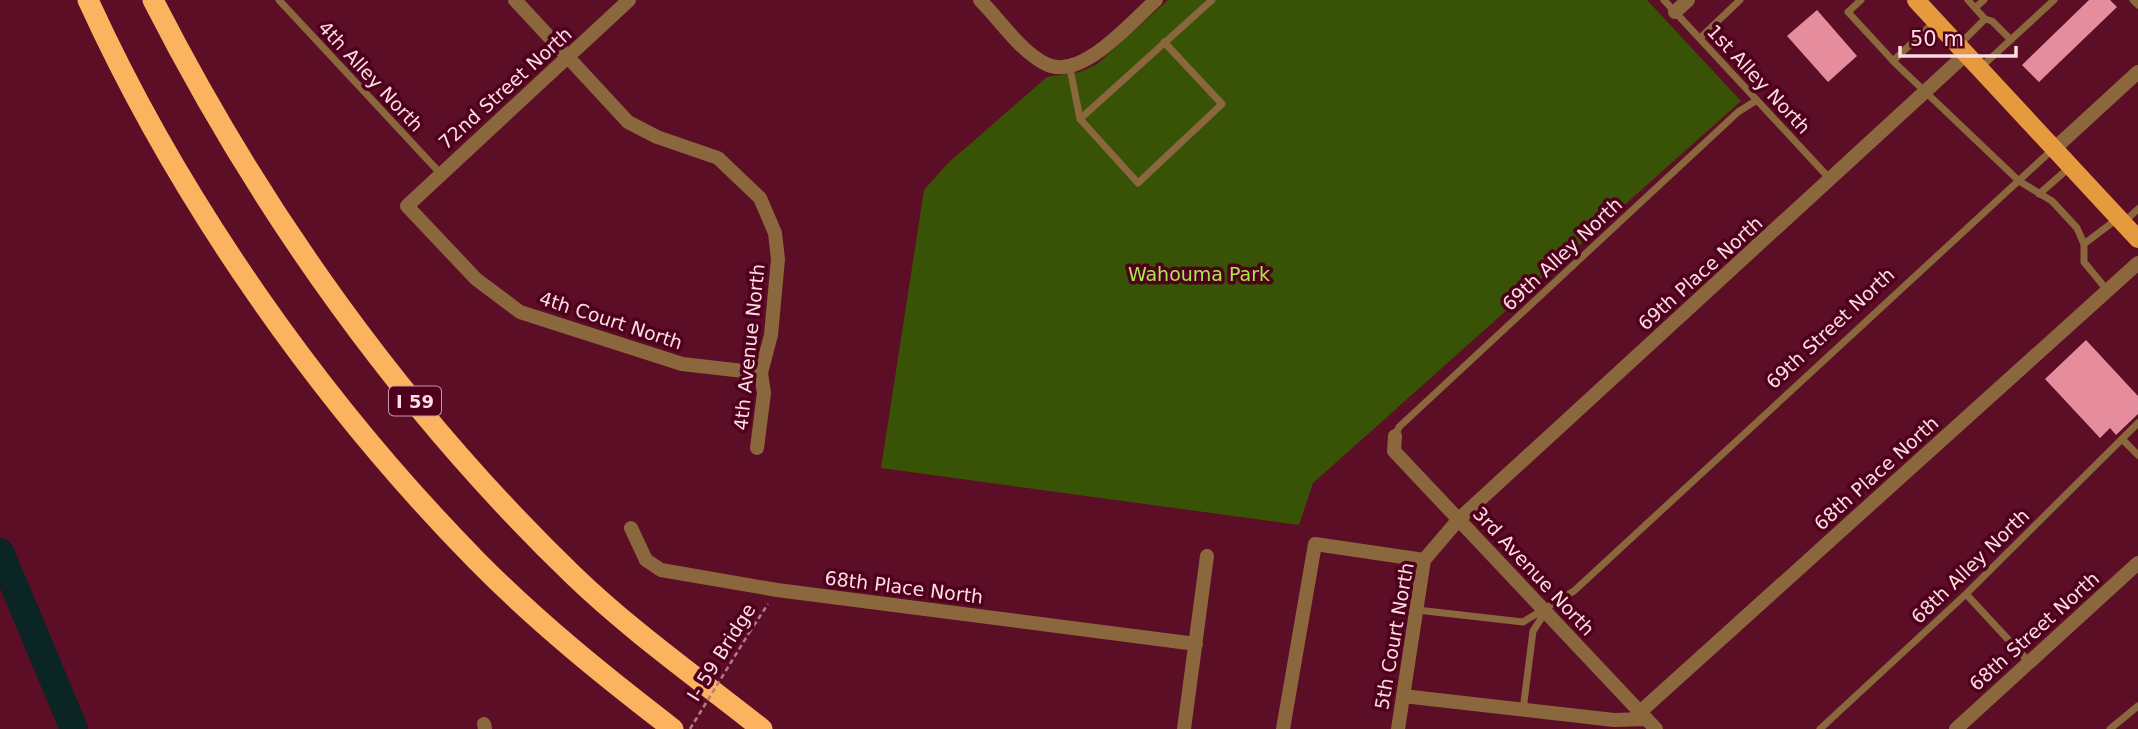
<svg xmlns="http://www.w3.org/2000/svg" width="2138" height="729" font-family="'DejaVu Sans',sans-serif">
<rect width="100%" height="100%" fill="#5b0e26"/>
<path fill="#385305" d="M1168 0H1647L1741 101 1313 483 1299 525 881 468 924 190 947 164 1047 77 1080 72 1097 64Z"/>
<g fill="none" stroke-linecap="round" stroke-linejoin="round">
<path stroke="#0a2523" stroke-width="28" d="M0 552 74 729"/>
</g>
<path fill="#e68d9d" d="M2089 0H2110L2117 7 2039 82 2022 65Z
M1817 10 1857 56 1828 82 1787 36Z
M2086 340 2138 396V414L2116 435 2110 428 2100 438 2045 379Z"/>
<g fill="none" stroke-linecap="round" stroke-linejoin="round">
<path stroke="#b07c8a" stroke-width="2.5" stroke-dasharray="5 3.5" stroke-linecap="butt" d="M749 633 768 604"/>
<path stroke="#8b673e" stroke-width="7" d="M279 0 440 173
M1664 0 1830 179
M1861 0 1848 12 1895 63 2019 181 2052 201 2077 228 2084 244V262L2107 290
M1968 0 1975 8
M2133 0 2138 5
M1985 19 1992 21 2011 40
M1700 38 1740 0
M1164 42 1222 104 1138 183 1080 119 1212 0
M1958 46 1985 19 1975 8 1984 0
M1893 61 1935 21
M1070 68 1080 119
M1980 68 2054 0
M2039 194 2070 167
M2123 223 2138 209
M2084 244 2117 219
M1395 436 1399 427 1738 112 1757 100
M2122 439 2138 455
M1966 594 2029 662
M1417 610 1523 622 1574 591 2053 149
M1523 710 1533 631 1546 611
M1820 729 1966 594 2138 423
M2110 729 2138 706"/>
<path stroke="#8b673e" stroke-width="14" d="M515 0 628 122 657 137 718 158 760 198 775 233 778 259 771 335 761 373 764 393 757 448
M629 0 407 206 476 279 520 312 682 364 761 373
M980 0C1000 20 1020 51 1046 64 1081 82 1132 21 1156 0
M1675 12 1688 0
M2054 149 2138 72
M1395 436 1394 451 1656 729
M631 528 646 560 661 570 777 590 1196 644
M1403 696 1614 720 1647 719
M1640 712 2138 263
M484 724 485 729
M1184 729 1207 556
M1283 729 1315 544 1424 560
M1398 729 1424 560 1459 519 1966 54
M1956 729 2138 563"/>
<path stroke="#e49a3d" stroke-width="18" d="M1916 0 2138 239"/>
<path stroke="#fbb360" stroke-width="21" d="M88 0C180 202 320 401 476 560 537 622 604 676 673 729
M153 0C261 212 402 410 573 575 631 631 699 679 762 729"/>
<path stroke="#b07c8a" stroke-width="2.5" stroke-dasharray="5 3.5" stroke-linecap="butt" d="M690 729 749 633"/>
</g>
<g text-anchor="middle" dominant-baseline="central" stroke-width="7" stroke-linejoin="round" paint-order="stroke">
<rect fill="#4f001d" stroke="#c79ba7" stroke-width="2" x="389" y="386.5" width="52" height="29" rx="5"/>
<g font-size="18" font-weight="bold" fill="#fbdde2">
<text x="415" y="401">I 59</text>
</g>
<g font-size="19" fill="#fbdde2" stroke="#4f001d">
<text transform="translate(371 76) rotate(47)">4th Alley North</text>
<text transform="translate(1759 79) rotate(47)">1st Alley North</text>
<text transform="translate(505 88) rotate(-42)">72nd Street North</text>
<text transform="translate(1562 254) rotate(-43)">69th Alley North</text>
<text transform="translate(1700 273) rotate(-42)">69th Place North</text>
<text transform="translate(611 320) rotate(18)">4th Court North</text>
<text transform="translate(1830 328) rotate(-43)">69th Street North</text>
<text transform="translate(749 347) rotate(-84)">4th Avenue North</text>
<text transform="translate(1876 473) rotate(-42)">68th Place North</text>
<text transform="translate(1970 566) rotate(-44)">68th Alley North</text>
<text transform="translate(1534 571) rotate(47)">3rd Avenue North</text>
<text transform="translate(904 587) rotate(7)">68th Place North</text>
<text transform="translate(2034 631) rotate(-42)">68th Street North</text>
<text transform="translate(1394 636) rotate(-80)">5th Court North</text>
<text transform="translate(721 652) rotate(-58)">I- 59 Bridge</text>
</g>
<g font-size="19" fill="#aae64a" stroke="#4f001d">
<text x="1199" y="274">Wahouma Park</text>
</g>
</g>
<path d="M1900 46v10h116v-10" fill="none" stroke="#fbdde2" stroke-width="3.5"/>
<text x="1910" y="46" font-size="21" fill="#fbdde2" stroke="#4f001d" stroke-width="5" paint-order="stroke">50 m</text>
</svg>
